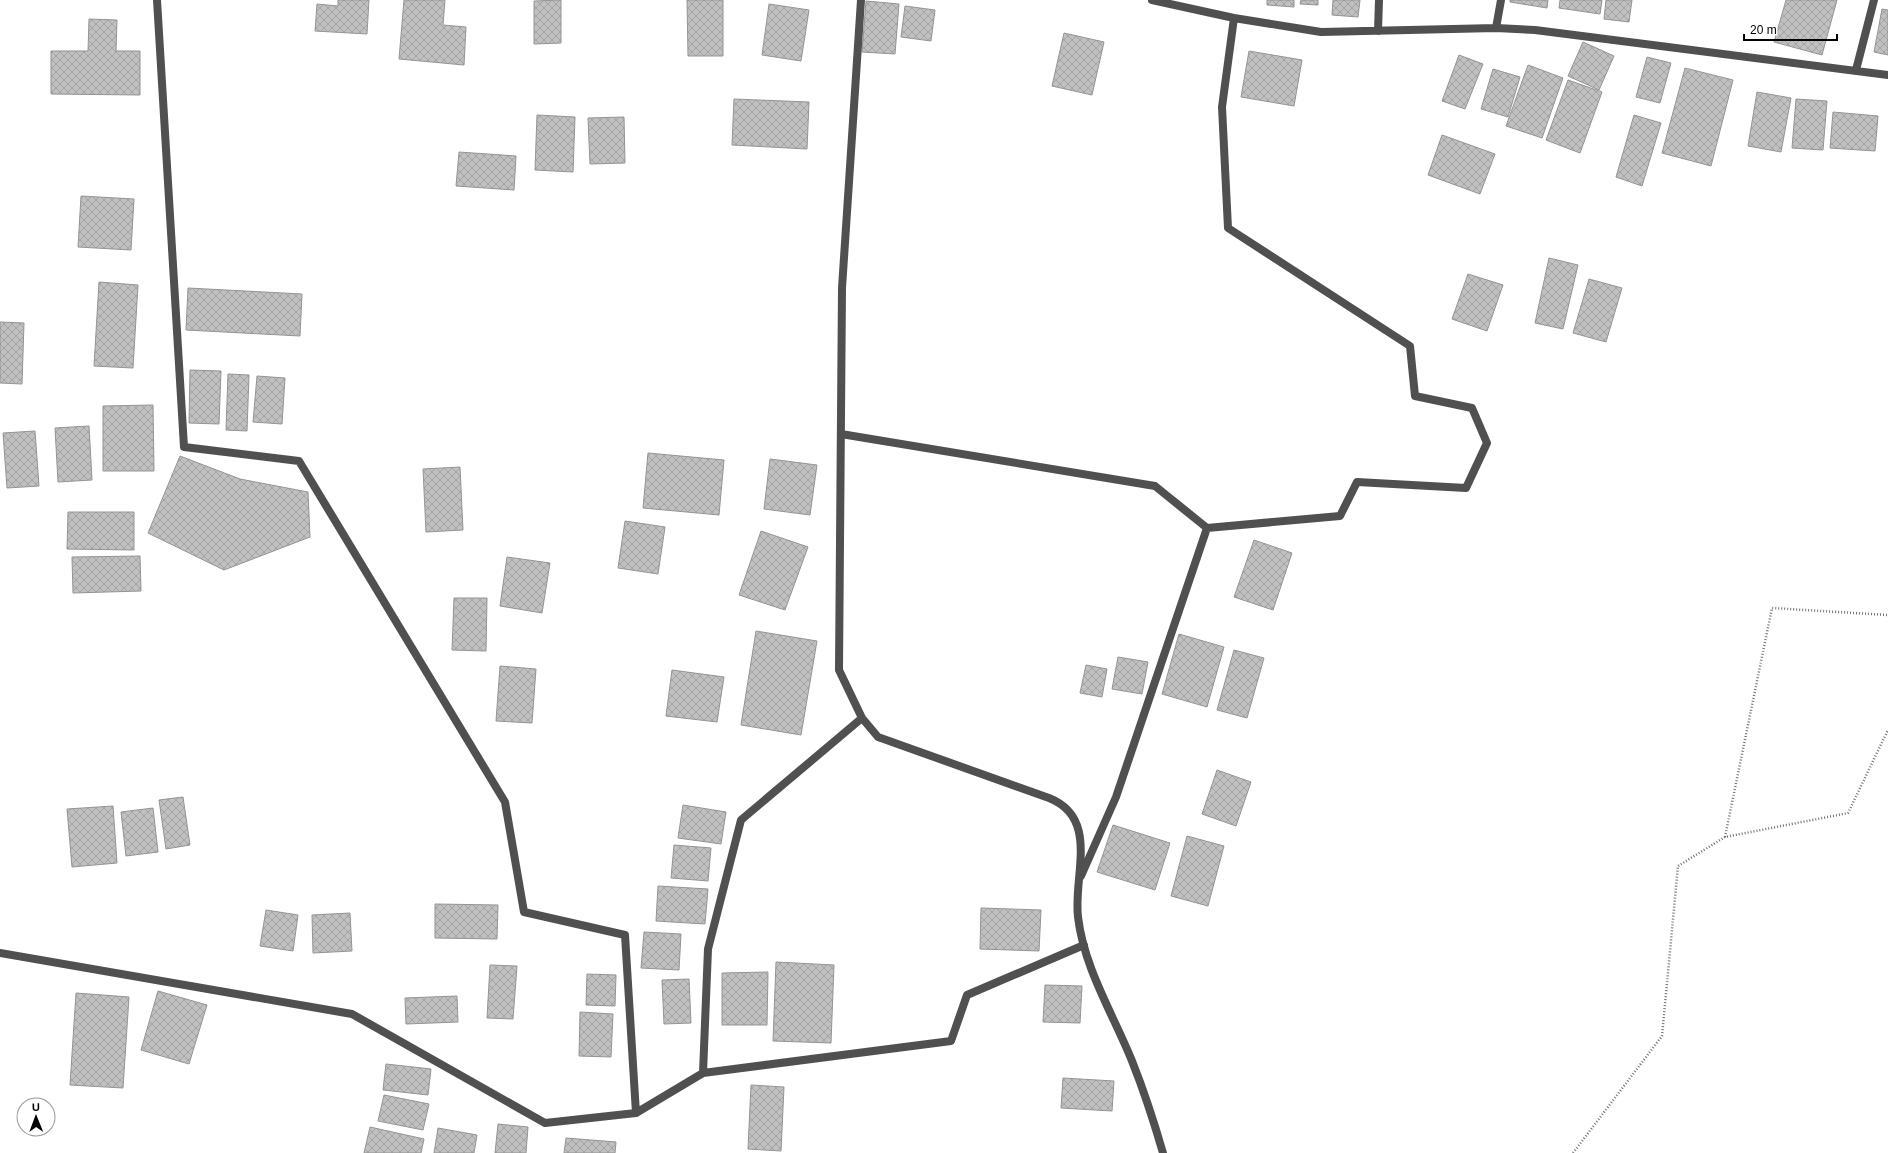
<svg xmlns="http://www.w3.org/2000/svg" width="1888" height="1153" font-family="Helvetica,sans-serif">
<defs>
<pattern id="building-cross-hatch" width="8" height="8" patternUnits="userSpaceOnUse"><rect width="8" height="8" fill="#c0c0c0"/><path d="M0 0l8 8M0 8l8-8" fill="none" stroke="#a3a3a3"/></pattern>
</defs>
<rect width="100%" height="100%" fill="#fff"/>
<path fill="url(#building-cross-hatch)" stroke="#949494" d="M338 0H369L367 34 315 31 317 4 338 6Z
M404 0H445L443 25 466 27 464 65 399 59Z
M561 0V43L534 44V1Z
M687 0H723V56H688Z
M1267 0H1294V7L1267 5Z
M1301 0H1318V5L1300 4Z
M1333 0H1360L1358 17 1332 15Z
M1510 0H1548L1547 8 1510 2Z
M1560 0H1602L1600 14 1559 8Z
M1606 0H1632L1629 22 1604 19Z
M1786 0H1837L1822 55 1774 42Z
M866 1 899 4 895 54 862 52Z
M769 4 809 10 801 61 762 55Z
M905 6 935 10 931 41 901 37Z
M1882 9 1888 10V55L1874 52Z
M89 19 117 20 116 51H140V95L51 94V51H88Z
M1064 33 1104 42 1092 95 1052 86Z
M1583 42 1614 56 1599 90 1568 76Z
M1249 51 1302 60 1294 106 1241 97Z
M1459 55 1483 64 1465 109 1442 101Z
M1647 57 1671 63 1660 103 1636 97Z
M1528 65 1563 78 1542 138 1506 126Z
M1685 68 1733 80 1711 166 1662 153Z
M1493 69 1520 77 1508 117 1481 109Z
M1568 80 1602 92 1580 153 1546 140Z
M1757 92 1791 98 1781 152 1748 146Z
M734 99 809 102 807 149 732 145Z
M1796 99 1827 101 1823 150 1792 148Z
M1833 112 1878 116 1875 151 1830 148Z
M537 115 575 117 573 172 535 170Z
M1634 115 1661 123 1642 186 1616 177Z
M624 117 625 163 590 164 588 118Z
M1442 135 1495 154 1480 194 1428 175Z
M459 152 516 156 514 190 456 186Z
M81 196 134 199 131 250 78 247Z
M1549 258 1578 265 1563 329 1535 323Z
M1468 274 1503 285 1487 331 1452 319Z
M1589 279 1622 288 1606 342 1573 333Z
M99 282 138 285 133 368 94 366Z
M188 288 302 294 300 336 186 330Z
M0 322 24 323 22 384 0 383Z
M190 370 221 371 219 424 189 423Z
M228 374 249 375 247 431 226 430Z
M257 376 285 378 282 424 253 422Z
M153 405 154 471H103V406Z
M89 426 92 480 58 482 55 428Z
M35 431 39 486 7 488 3 433Z
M648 453 724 460 719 515 643 508Z
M180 456 240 479 308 492 310 537 224 570 148 533Z
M770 459 817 465 810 515 764 509Z
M460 467 463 530 426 532 423 469Z
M68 512H134V550L67 549Z
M625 521 665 527 658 574 618 568Z
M761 531 808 547 785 610 739 595Z
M1254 540 1292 553 1273 610 1234 597Z
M140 556 141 591 73 593 72 557Z
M507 557 550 563 542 613 500 606Z
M454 598H487L486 651 452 650Z
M756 631 817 641 801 735 741 725Z
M1179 634 1224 647 1207 707 1162 694Z
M1234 650 1264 658 1247 718 1217 710Z
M1118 657 1148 662 1142 694 1112 689Z
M1086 665 1107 669 1102 697 1080 693Z
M500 666 536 669 532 723 496 721Z
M672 670 724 677 717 722 666 716Z
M1217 770 1251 782 1236 826 1202 814Z
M183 797 190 845 166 849 159 800Z
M683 805 726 812 721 844 678 838Z
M113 806 117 863 72 867 67 809Z
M153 808 158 852 126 856 121 812Z
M1113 825 1170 843 1155 890 1097 872Z
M1187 836 1224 846 1208 906 1171 896Z
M674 845 711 848 708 881 671 878Z
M658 886 708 889 705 924 656 921Z
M435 904 498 905 497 939 435 938Z
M981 908 1041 910 1039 951 980 949Z
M266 910 298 915 293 951 260 946Z
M350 913 352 951 313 953 312 915Z
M644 932 681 934 679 970 641 968Z
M776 962 834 965 831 1043 773 1041Z
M490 965 517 966 513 1019 487 1018Z
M768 972 767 1025H722V973Z
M587 974 616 975 615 1006 586 1005Z
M689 979 691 1023 664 1024 662 980Z
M1045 985 1082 986 1080 1023 1043 1022Z
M158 991 207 1005 189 1064 141 1050Z
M76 993 129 997 123 1088 70 1085Z
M457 996 458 1022 406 1024 405 998Z
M580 1012 613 1014 611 1057 579 1056Z
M386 1064 431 1069 428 1095 383 1090Z
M1063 1078 1114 1081 1112 1111 1061 1108Z
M751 1085 784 1087 781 1151 748 1149Z
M384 1095 429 1104 423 1130 378 1121Z
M498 1124 528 1127 526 1153H495Z
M370 1127 424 1139 421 1153H364Z
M438 1128 477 1135 474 1153H434Z
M566 1138 616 1142 615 1153H564Z"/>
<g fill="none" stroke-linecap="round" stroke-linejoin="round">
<path stroke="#727272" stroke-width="2.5" stroke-dasharray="1 2" stroke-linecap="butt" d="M1725 837 1772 608 1888 615
M1573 1153 1662 1036 1678 866 1725 837 1848 813 1888 730"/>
<path stroke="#505050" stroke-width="8" d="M157 0 184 447 299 461 505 802 524 912 625 935 636 1113
M861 0 842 288 839 670 862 718 878 737 1049 798C1100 818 1073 876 1078 917 1084 968 1113 1014 1132 1061 1144 1091 1154 1122 1163 1153
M1152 0 1234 18 1321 32 1496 28 1535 30 1888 75
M1496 28 1501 0
M1378 31 1379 0
M1856 70 1874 0
M841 434 1155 486 1207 528 1116 797 1081 876
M1207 528 1340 516 1357 482 1466 488 1487 443 1472 408 1415 396 1410 346 1228 228 1222 107 1234 18
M0 953 352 1014 545 1123 636 1113 703 1073 951 1041 967 995 1084 945
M703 1073 708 949 741 820 862 718"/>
</g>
<g transform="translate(36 1117) rotate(359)"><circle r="19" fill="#ffffff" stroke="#999999"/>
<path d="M0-3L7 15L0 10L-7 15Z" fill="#000000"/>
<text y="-6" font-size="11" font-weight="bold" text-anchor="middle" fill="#000000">U</text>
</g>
<path d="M1744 34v6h93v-6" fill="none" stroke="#000000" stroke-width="2"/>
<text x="1750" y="34" font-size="12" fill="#000000" stroke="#ffffff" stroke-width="3" paint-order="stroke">20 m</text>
</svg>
